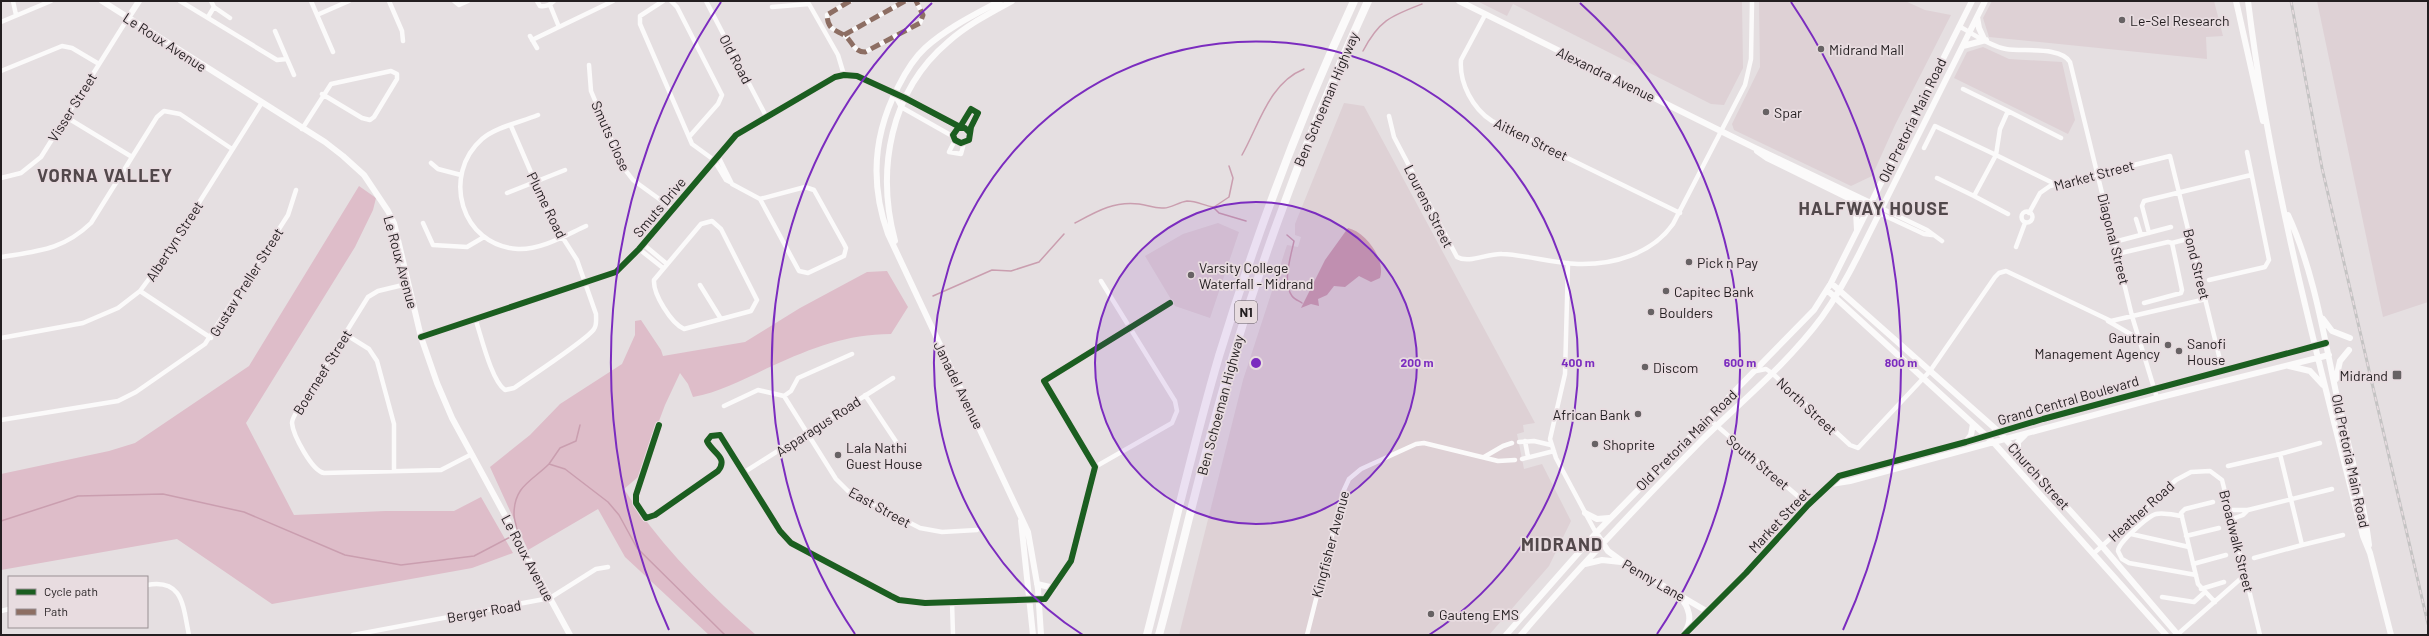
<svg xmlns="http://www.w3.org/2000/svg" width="2429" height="636" font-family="Barlow,sans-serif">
<rect width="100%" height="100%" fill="#e5dfe1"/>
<path fill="#ded1d5" d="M1477 1H1742L1743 68 1724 105 1711 104 1513 4 1507 16Z
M1759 1H1905L1925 10 1951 15 1895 125 1872 176 1851 186 1734 130 1732 124 1760 67Z
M1992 1H2214L2223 36 2206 37 2207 59 1989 37 1983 18Z
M2317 1H2428V302L2383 317Z
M1983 47 2009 59 2062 62 2075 120 2068 134 1954 78 1967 52Z
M1344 103 1364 106 1535 423 1523 425 1524 432 1517 434 1524 469 1542 464 1571 521 1549 566 1489 635H1179L1243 380 1287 245 1298 247 1301 237 1295 235V224Z
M1218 223 1239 232 1210 318 1175 306 1145 256 1183 234Z"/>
<path fill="#debdc9" d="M359 186 376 198 373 210 355 247 246 423 294 515 385 511H454L481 497 513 553 472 568 272 604 177 539 1 570V474L109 451 135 443 249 366Z
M887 271 908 307 891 334C847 334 812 348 772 366 746 378 721 392 693 397L688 384 680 373 665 405 638 477 624 489C659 544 707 592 756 635H709L625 557 598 509 528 550 490 467 530 435 560 404 622 364 635 335V321L641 320 661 350 663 356 745 342 800 308 867 272Z"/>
<path fill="#ca9eaf" d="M1348 228C1366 232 1386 260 1380 278L1371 282 1359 276 1345 287 1334 286 1327 295 1318 299 1319 306 1311 304 1301 308 1325 260Z"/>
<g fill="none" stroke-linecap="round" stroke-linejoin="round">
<path stroke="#ca9eaf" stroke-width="1.5" d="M1363 51C1379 20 1391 16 1422 4
M1242 155C1259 125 1269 83 1304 69
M1214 208 1219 213 1246 221
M1075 223C1097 211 1114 201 1139 204 1148 205 1155 209 1164 208 1171 208 1179 202 1187 201 1198 201 1204 206 1214 207L1229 197 1233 178 1229 166
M1287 235 1294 241C1291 256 1282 282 1292 296 1294 299 1299 301 1302 303
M933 296 992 270 1011 271 1039 262 1064 234
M549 464 560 448 576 441 580 425
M1 521 78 496 163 494 244 512 345 555 401 565 474 556 514 535
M518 533C517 526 514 521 514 514 514 486 532 481 549 464L565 469 608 502 619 515 637 548 725 635"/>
<path stroke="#fbfafa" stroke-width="4.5" d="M13 1 16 15
M180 1 277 60 287 59 275 31
M211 1 214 7 230 18
M311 1 333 52
M389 1 402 31 403 41
M454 1 459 5 468 1
M537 1 540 6C546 7 550 5 554 1
M663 1 640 16V24L692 144 714 160 726 180 730 182
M671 1 677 7 722 95 718 104 689 137
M706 1 767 118
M850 1 827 15C828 30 834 29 844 35 852 40 853 52 865 52L920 23 923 15 916 1
M550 5 559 27
M772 7 809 4 838 55 844 75
M317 15 349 1
M1485 15 1461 60C1459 83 1473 109 1492 121L1680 213
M208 17 214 7
M1 22 51 1
M1959 26C1973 34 1990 46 2006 49 2023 52 2061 46 2070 62L2132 316 2157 398
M844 35 905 1
M530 36 537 48
M532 40 613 1
M287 59 294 75
M589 65 591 91 623 167 633 180 673 209
M1 71 62 46 72 48 99 64
M894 94 901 107 954 137
M2008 111 2061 138
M538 115C521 122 496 127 482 139 441 175 461 246 518 249 541 250 566 235 586 226
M1389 116 1394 137 1457 257C1469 264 1488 253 1502 254 1527 255 1552 263 1578 264 1613 265 1652 254 1673 224L1745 85 1751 59 1752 1
M66 117 132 157
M302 129 331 84 391 71 397 74V79L374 117 370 120 362 118 322 94
M955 140 949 152 961 154 964 143
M1924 148 1935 126 1996 155 2000 129 2008 111 1963 89
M718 156 732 184 760 199 799 271 808 273 844 256 846 248 844 244 814 190 805 187 760 199
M431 163 438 169 461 175
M1 178 21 173 41 157 128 18
M1937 178 1974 196
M507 193 565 170
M1881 208 1927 230 1942 241
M2021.5 217a5.5 5.5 0 1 1 11 0a5.5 5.5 0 1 1-11 0Z
M1879 213 1924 234 1932 235
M2029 213 2040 193 2050 186 2170 156 2223 372
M2008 214 1974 196 1996 155 2055 184
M2136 219 2141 235
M712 221 721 229 757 300 751 311 684 329C671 323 653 294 654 280L701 224Z
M423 223 433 245 467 247 484 237
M2149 233 2142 206 2144 201 2251 175
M2114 242 2171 227
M2172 243 2191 238
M643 244 667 264
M2016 247 2025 223
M639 249 663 268
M2117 254 2168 242 2172 243 2182 290 2181 293 2144 303
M1 257C38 251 63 250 91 223L157 117 164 111 180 114 232 149
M1568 263 1565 374 1550 439 1556 458 1596 533
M2209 280 2265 267 2269 260 2247 152
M407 284 378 291 368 297 297 411C295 415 292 419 292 423 293 435 312 471 324 473L441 470 472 454
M700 285 721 319
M140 291 211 338
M475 318C481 335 491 380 505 390L514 388C527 379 588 339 594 329 597 325 596 320 596 314L577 260 552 221 511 126
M2108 321 2139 339
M345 334 369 349 377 361 394 424V471
M421 337 616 272 639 249 736 135 835 77 844 75 857 76 905 98 960 127 971 109 978 113 971 127 969 140 961 143 955 140 953 135 958 128H965L969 132
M1 338 83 323 118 308 140 291 163 260 261 104
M1756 371 1766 369 1772 373 1850 445 1858 448 1930 371 1995 277 1999 273 2006 271 2111 321 2206 299
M865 395 897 443
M784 396 836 479 848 491 920 528 942 532 977 530
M784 396 791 391 798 378 852 354
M724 406 758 390 784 396
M1708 418 1808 505
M1 420 118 401 136 392 205 344 288 215 296 190
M659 425 636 495V503L646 518 655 515 718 471C729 457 712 453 707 441L711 436 720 435 780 531 791 543 891 596 899 600 925 603 1045 599 1071 561 1095 467 1044 381 1170 303
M1525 441 1528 457
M1519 442 1534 441 1551 445
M2320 443 2280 454 2302 545 2343 535
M1484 457 1503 446 1512 443
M1522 459 1554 451
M2228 466 2280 454
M1095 467 1172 423 1177 411 1175 401 1101 281
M743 473 893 378
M2213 502 2185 509 2181 513 2198 584 2215 602
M2230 510H2248L2332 489
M2182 516C2174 515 2163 512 2156 514 2148 516 2118 543 2118 551L2122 559 2129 563 2196 575
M2232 519 2243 515 2248 510
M2131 534 2189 547
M2186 536 2219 528
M2093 554 2176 480 2191 472 2210 471 2222 480 2224 488 2260 635
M2254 558 2302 545
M2193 564 2226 555
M147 585C184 578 183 608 189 635
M2201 589 2224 582
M2162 597 2194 602 2205 592
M952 602 953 635
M1 611 9 609
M2178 634 2246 574
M353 635 550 598 596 569 608 567
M1307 635 1343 492 1349 479 1361 469 1416 444 1424 443 1498 461 1515 460"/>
<path stroke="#fbfafa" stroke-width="6" d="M102 1 325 142 343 156 364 175 388 211 394 223 421 337 437 383 452 418 570 635
M1000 1C974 15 947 28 925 48 913 59 905 73 898 87 873 135 870 184 888 234L1028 532 1038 589 1041 635
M1459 1 1753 147 1881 208
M2236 1 2263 121
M2248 1C2270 182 2318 359 2363 536L2370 553 2391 635
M1977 17 1979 28 1984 39
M128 18 139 1
M1963 46 1986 40
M1757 151 1767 158 1879 213
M1849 201 1856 212 1857 230
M2288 215C2314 271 2324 337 2337 397 2348 446 2363 495 2369 545
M895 241C876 170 890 91 948 42 967 25 990 13 1012 1
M1831 283 1999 432 2102 546 2178 635
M1827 290 1994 443 2166 635
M2323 319 2332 331 2350 338
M2289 366 2310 371 2323 385
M2336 379 2340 361 2349 350
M1966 442 1971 435 1973 424
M2018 453V442L2025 435
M1831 484 1850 481 2157 398 2329 355
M1585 513 1597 519 1609 518
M1021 521 1033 635
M1596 533 1608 551 1623 562 1708 612
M1585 564 1602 560 1621 562
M1037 584 1054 588
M1680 597C1689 607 1693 620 1685 632
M1506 635 1596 533 1814 310 1831 283 1972 1
M1521 635C1578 568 1640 503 1702 440 1743 400 1788 363 1822 317 1837 296 1849 274 1860 252L1985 1
M1684 635 1746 573 1808 505 1839 476 1966 442 2043 419 2326 343"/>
<path stroke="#fbfafa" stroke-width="8" d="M1147 635C1171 542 1192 448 1219 356 1256 235 1301 115 1354 1
M1159 635C1184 543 1204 450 1232 359 1269 236 1315 117 1368 1"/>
<g stroke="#c4c3c3" stroke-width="3">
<path id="rail" d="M2291 1 2322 168 2428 624"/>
</g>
<use href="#rail" stroke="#e8dce0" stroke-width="1.5" stroke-dasharray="4.5" stroke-linecap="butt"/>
<path stroke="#8d6e63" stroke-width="5" stroke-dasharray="10 5" stroke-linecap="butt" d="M850 1 827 15C828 30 834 29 844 35 852 40 853 52 865 52L920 23 923 15 916 1
M844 35 905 1"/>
<g stroke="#e8dce0" stroke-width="8">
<path id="cycleway" d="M421 337 616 272 639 249 736 135 835 77 844 75 857 76 905 98 960 127 971 109 978 113 971 127 969 140 961 143 955 140 953 135 958 128H965L969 132
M659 425 636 495V503L646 518 655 515 718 471C729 457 712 453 707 441L711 436 720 435 780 531 791 543 891 596 899 600 925 603 1045 599 1071 561 1095 467 1044 381 1170 303
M1684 635 1746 573 1808 505 1839 476 1966 442 2043 419 2326 343"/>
</g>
<use href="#cycleway" stroke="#1b5e20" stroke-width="6"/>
</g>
<circle cx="1256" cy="363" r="161" fill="#7b2cbf" fill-opacity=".12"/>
<g fill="none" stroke="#7b2cbf" stroke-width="2">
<circle cx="1256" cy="363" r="161"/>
<path d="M1083 635A322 322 0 1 1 1429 635"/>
<path d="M855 634A484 484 0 0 1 932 3M1580 3A484 484 0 0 1 1657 634"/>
<path d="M669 630A645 645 0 0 1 721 2M1791 2A645 645 0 0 1 1843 630"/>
</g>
<g fill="#676264" stroke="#e8dce0" stroke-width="1.5">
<circle cx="2122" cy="20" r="4"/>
<circle cx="1821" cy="49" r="4"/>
<circle cx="1766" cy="112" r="4"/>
<circle cx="1689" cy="262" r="4"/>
<circle cx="1191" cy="275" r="4"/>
<circle cx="1666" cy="291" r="4"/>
<circle cx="1651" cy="312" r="4"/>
<circle cx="2168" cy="345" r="4"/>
<circle cx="2179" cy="351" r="4"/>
<circle cx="1645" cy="367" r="4"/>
<rect x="2392" y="370" width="10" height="10" rx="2"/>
<circle cx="1638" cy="414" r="4"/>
<circle cx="1595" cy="444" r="4"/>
<circle cx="838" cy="455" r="4"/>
<circle cx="1431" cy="614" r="4"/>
</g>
<g text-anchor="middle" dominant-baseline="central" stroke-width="3.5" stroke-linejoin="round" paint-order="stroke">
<rect fill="#e8dce0" stroke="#5e575a" stroke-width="1" x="1235" y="301" width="22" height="22" rx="3"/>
<g font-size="13" font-weight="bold" fill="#231e20">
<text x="1246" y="312">N1</text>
</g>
<g font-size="14" fill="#231e20" stroke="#e8dce0" text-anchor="start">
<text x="2130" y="20">Le-Sel Research</text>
<text x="1829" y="49">Midrand Mall</text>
<text x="1774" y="112">Spar</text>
<text x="1697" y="262">Pick n Pay</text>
<text x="1199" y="267">Varsity College<tspan x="1199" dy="16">Waterfall - Midrand</tspan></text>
<text x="1674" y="291">Capitec Bank</text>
<text x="1659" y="312">Boulders</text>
<text x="2160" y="337" text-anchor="end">Gautrain<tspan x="2160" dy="16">Management Agency</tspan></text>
<text x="2187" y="343">Sanofi<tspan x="2187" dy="16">House</tspan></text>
<text x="1653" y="367">Discom</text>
<text x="2388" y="375" text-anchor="end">Midrand</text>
<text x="1630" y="414" text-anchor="end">African Bank</text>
<text x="1603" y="444">Shoprite</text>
<text x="846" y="447">Lala Nathi<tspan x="846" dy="16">Guest House</tspan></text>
<text x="1439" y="614">Gauteng EMS</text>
</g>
<g font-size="14" fill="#231e20" stroke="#e8dce0">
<text transform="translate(165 42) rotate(33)">Le Roux Avenue</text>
<text transform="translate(736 59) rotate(62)">Old Road</text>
<text transform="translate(1606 74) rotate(26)">Alexandra Avenue</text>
<text transform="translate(1326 99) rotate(-67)">Ben Schoeman Highway</text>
<text transform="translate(72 107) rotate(-58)">Visser Street</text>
<text transform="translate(1912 120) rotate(-64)">Old Pretoria Main Road</text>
<text transform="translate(611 136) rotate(66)">Smuts Close</text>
<text transform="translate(1531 139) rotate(26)">Aitken Street</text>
<text transform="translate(2094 175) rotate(-15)">Market Street</text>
<text transform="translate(547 205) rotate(64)">Plume Road</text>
<text transform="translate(1429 206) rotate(63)">Lourens Street</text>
<text transform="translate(659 207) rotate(-50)">Smuts Drive</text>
<text transform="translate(2114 239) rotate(76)">Diagonal Street</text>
<text transform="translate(174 241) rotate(-57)">Albertyn Street</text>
<text transform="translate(401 262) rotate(75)">Le Roux Avenue</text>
<text transform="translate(2197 264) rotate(76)">Bond Street</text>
<text transform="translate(246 282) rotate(-58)">Gustav Preller Street</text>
<text transform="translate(322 372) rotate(-58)">Boerneef Street</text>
<text transform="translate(959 385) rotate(64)">Janadel Avenue</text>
<text transform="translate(2068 400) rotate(-16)">Grand Central Boulevard</text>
<text transform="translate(1220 405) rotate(-75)">Ben Schoeman Highway</text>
<text transform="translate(1807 406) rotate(43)">North Street</text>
<text transform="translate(818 426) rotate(-33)">Asparagus Road</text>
<text transform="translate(1686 440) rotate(-45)">Old Pretoria Main Road</text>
<text transform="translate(2351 461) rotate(78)">Old Pretoria Main Road</text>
<text transform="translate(1758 462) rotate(40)">South Street</text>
<text transform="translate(2039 476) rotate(48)">Church Street</text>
<text transform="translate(880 507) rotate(29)">East Street</text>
<text transform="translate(2141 511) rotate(-42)">Heather Road</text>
<text transform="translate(1779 520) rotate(-47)">Market Street</text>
<text transform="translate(2237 541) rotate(76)">Broadwalk Street</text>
<text transform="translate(1330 544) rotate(-75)">Kingfisher Avenue</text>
<text transform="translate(528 558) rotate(62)">Le Roux Avenue</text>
<text transform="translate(1654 580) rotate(30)">Penny Lane</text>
<text transform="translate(484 611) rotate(-10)">Berger Road</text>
</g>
<g font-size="18" font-weight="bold" letter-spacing="1" fill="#52484b" stroke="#e8dce0">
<text x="105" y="175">VORNA VALLEY</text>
<text x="1874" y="208">HALFWAY HOUSE</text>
<text x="1562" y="544">MIDRAND</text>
</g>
</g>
<circle cx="1256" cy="363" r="6" fill="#7b2cbf" stroke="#e8dce0" stroke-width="2"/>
<g font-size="12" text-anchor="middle" font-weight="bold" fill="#7b2cbf" stroke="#e8dce0" stroke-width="3.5" stroke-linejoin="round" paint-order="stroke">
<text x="1417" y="367">200 m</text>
<text x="1578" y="367">400 m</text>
<text x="1740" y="367">600 m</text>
<text x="1901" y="367">800 m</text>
</g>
<rect width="2429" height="636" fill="none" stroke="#231e20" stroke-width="4"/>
<rect x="8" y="576" width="140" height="52" fill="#e8dce0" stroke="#999093"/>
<rect x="16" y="589" width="20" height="6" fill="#1b5e20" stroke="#999093"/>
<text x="44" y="596" font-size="12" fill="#231e20">Cycle path</text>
<rect x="16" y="609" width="20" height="6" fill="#8d6e63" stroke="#999093"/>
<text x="44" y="616" font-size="12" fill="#231e20">Path</text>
</svg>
